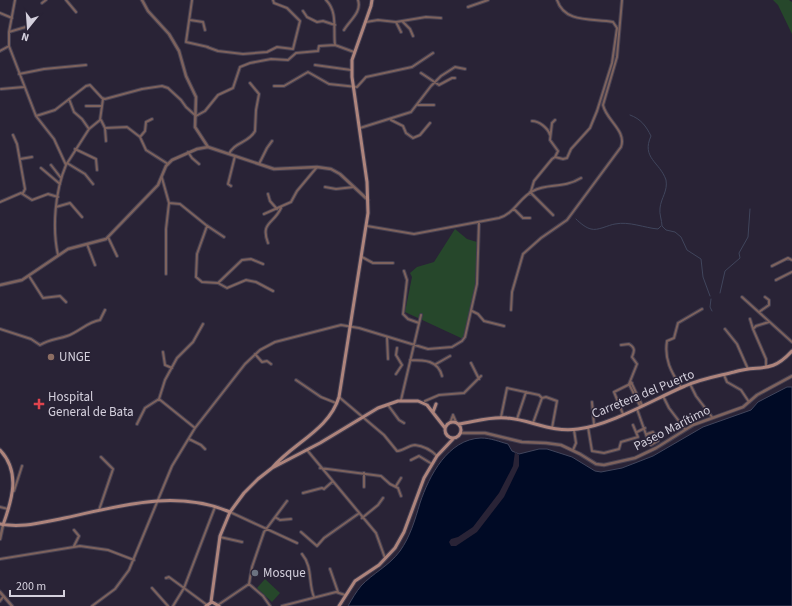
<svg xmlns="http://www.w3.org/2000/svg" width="792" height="606" font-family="'Source Sans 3',sans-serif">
<rect width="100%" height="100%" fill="#292336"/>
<path fill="#26472b" d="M773 0H789L792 2V34L778 5Z
M455 229 467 239 477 242 475 286 466 331 464 338H461L405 312 412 277 410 273 417 267 434 262Z
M265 579 280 593 272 602 257 588Z"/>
<path fill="#000a25" stroke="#40455c" d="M787 387H792V606H348C352 599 356 592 361 586 373 573 389 566 400 551 410 537 415 520 420 503 429 476 448 439 481 438 491 438 500 442 508 444L512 451 519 454 539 449H547L572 457 595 471 601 472 622 468 653 456 703 427 751 410 758 402Z"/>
<path fill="#292336" d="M515 452 519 455V466L504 497 477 532 456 546H451L449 542 451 539 458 537 473 527 499 493 513 466Z"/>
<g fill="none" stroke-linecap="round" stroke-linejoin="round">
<path stroke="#40455c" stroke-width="1" d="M630 115C641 119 646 126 651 136 641 158 660 162 666 180 668 191 661 198 660 208 659 214 662 220 662 226L666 230 675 232 681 237 687 250 701 259 703 277 710 296
M576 219C580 223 586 228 591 229 598 231 608 225 615 224 629 221 645 228 658 229L661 226
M720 293 725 271 740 258 739 253 748 237 750 209
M711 299 710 307 712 311"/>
<g stroke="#443f51" stroke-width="4">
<path id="minor" d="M15 0 9 32V46L36 116 54 139 66 165C55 191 52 228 58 255
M66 0 76 12
M192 0 186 42 208 47
M326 0C338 12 333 29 335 45
M42 3 46 0
M468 7 488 0
M303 11 307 17 317 22 323 21 335 25
M0 13 12 18
M190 20 203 22 205 30
M402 21 410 29 413 36
M366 22 378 20 396 22 426 17 441 18
M396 22 401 32
M344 30C350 20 362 12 358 0
M9 32 29 26
M207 47 218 51 243 54 267 52 277 47 293 49 300 21 287 8 274 3 273 0
M0 51 9 46
M315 65 351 70
M421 73 439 85 452 78H455
M19 74 44 69 86 65
M274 86H284L308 72 329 84 357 87 366 77 412 67 433 53
M1 89 24 87
M69 99 74 112 82 119 89 129
M418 105H434
M86 106H101
M36 116 55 110 86 86 90 85 102 98 105 99 142 89 162 86 168 88 181 100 186 107 196 116 205 111 218 95 233 88 240 67 250 63 271 59 288 60 296 53 318 51 319 46 335 45 354 52
M101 120 105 128 106 141
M391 120 403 126 406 133 413 138 420 135 430 123
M532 121C539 121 548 128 550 135
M105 128 127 127 140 137 146 150 168 164
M360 128 411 112 431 86 441 76 455 67 465 69
M13 135 17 144 25 189 23 193
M140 137 145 131 146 122 152 119
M75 149 96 159 97 170
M188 152 192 158 199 164
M229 154C234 142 249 143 255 131L256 110 259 94 250 83
M555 157 563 159 567 158 571 149 590 128 597 111 612 63 617 28 613 22C593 18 565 24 557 0
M20 159 32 157
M67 163 85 174 93 184
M259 164 267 148 272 141
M51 165 61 178
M66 165 89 129 100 120 103 99
M41 168 60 184
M162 178 169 203 166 229V274
M231 186 228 184 235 156
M325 187 336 189 354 187
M531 191 534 181 552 159 555 157 558 151 550 140 552 123 555 120
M530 192 553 215
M268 194 270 201 277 209
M0 202 21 193 32 200 48 194 58 197
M169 203 180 204 206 225 224 237
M56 207 70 203 82 217
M514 209 523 218H530
M264 214 291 202 297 191 317 167
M207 226 197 254 196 277 202 282 218 283 227 288 246 280 256 282 273 291
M367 226 414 234 499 218C514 214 520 197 533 191 548 183 563 189 581 178
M108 237 117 256
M268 243C260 222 274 224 281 208
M87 244 95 265
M362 257 373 263H393
M772 266 788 258 792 260
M404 271 407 280 403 314 408 319 419 323
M29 276 43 298 60 296 66 302
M776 280 792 272
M218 283 242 260 251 259 263 264
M742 297 792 342
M511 310 512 292 523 254 541 238 567 220 621 147C627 131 606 120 603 105L617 57 622 0
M472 311 478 314 484 321 504 326
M759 312 769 305V300L765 297
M750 319 753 329
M0 329 31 339 40 345C48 340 58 339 67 336 79 332 87 322 100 320L105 310
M725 329 737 344 748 369
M387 337 388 359
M621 345 629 344C636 348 634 352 632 357L637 364 629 384
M163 352 165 365 172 368
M255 354 262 362 267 361 271 364
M410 360C424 360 438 360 442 376
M471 363 479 379
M436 364 450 356
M766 367V359L753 329 756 326 769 322
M396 374 402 365 396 355 397 348
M724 375 727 382 741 390 749 402
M296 380 321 397 336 403
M631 382 642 405
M629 384 640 406
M690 384 696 396 712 417
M681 387C671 372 664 359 667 341L674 338 678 323 702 309
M663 396 669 408 685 429
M339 397 384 435 397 451C403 451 409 445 415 445 424 446 430 449 437 456
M542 398 546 397 557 401 552 428
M159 399 165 380 177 358 193 342 203 324
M401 400 421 315
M425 401 439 395 464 393 481 376
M592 402 594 425
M388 405 399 420 404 423
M637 409 649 443 651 445 658 441 653 432 647 434
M623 414 614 392 632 383
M453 415 456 422
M501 417 507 388 539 395 542 398
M517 419 526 392
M450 423 453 415
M533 423 542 398
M137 424 145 408 159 399 195 428
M588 427 592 451 604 453 619 449 621 442 638 437 633 425
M637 432 645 428
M189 439 201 445 205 449
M307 450 376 533 385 558
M573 450 576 443 574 430
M411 460 419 456 432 464
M320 468 381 476 390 484 398 488 401 496
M396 486 401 478
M364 487V473
M14 491 22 466
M303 493 322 488 324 489 332 482
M0 507 8 509
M99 510 113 469 101 457
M230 512 297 543
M275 517 280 520 291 519
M362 518 378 505 383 498
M74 530 79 536 74 546
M301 532 317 546 324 538 358 514
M220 537 242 542
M302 554C313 567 308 583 314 597
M0 559 80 546 108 550 134 560
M330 569 338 592
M166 578 169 577 184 588 173 606
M249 584 263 596 270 606
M152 588 168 606
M0 601 3 597
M207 605 184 588 215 507
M218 605 249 584 252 567 264 532 287 501
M92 606 115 589 129 570 172 466 195 428 245 364 260 350 275 342 341 325 359 328 428 349 452 347 462 341 465 337 477 284 479 222
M282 606 336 592 345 595"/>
</g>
<g stroke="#443f51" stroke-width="4.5">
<path id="tertiary" d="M142 0 148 11 169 34 179 51 186 76 196 97 195 127 208 147
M0 285 22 280 68 249 106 239 158 185 166 166 172 160 197 149 208 147 274 169 317 167 331 169 340 174 368 200
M462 433H485L522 442 546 443 561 445 580 454 596 464 604 465 635 458 656 448 693 425 743 407 757 395 792 376
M0 539 3 525
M0 592 12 606"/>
</g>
<g stroke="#443f51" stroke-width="5">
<path id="secondary" d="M433 412 436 404
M445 430a8 8 0 1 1 16 0a8 8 0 1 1-16 0Z
M458 424C474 422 490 416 507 418 531 420 552 433 578 429 611 425 654 399 685 386 700 379 718 376 734 372 760 364 770 375 792 351
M0 450C21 472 12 500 3 525
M272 468C293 443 329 430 339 397L368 213 367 182 352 77V60L371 6 372 0
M0 524C21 528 39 523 60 519 117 507 174 488 230 512
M211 602 220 536 230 512 244 493 258 479 272 468 320 443 378 408 398 401H418L427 405 445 428
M206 606 212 602 219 606
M339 606 355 581 379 565 395 548 404 532 424 478 437 456 453 439"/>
</g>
<use href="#minor" stroke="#7d625d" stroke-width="2"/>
<use href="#tertiary" stroke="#7d625d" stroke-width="2.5"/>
<use href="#secondary" stroke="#ae847c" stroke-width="3"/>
</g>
<circle fill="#8d6e63" stroke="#292336" stroke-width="1.5" cx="51" cy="357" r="4"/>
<path fill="#e0444e" stroke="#292336" stroke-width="1.5" d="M37 398h4v4h4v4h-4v4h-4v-4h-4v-4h4z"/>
<circle fill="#6b7280" stroke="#292336" stroke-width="1.5" cx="255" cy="573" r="4"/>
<g text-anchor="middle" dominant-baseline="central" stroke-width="3" stroke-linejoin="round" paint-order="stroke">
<g font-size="13" fill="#d4d0dd" stroke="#292336" text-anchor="start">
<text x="59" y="357">UNGE</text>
<text x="48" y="397">Hospital<tspan x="48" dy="15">General de Bata</tspan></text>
<text x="263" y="573">Mosque</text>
</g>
<g font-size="13" fill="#d4d0dd" stroke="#292336">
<text transform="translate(643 394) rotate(-22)">Carretera del Puerto</text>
<text transform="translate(672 428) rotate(-27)">Paseo Marítimo</text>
</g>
</g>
<g transform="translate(28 28) rotate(197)" stroke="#292336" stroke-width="3" paint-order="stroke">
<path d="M0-3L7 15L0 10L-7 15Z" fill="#d4d0dd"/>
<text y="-6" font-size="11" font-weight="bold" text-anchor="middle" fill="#d4d0dd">N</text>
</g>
<path d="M10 590v6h54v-6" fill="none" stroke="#d4d0dd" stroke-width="2"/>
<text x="16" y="590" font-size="12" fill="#d4d0dd" stroke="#292336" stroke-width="3" paint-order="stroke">200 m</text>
</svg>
